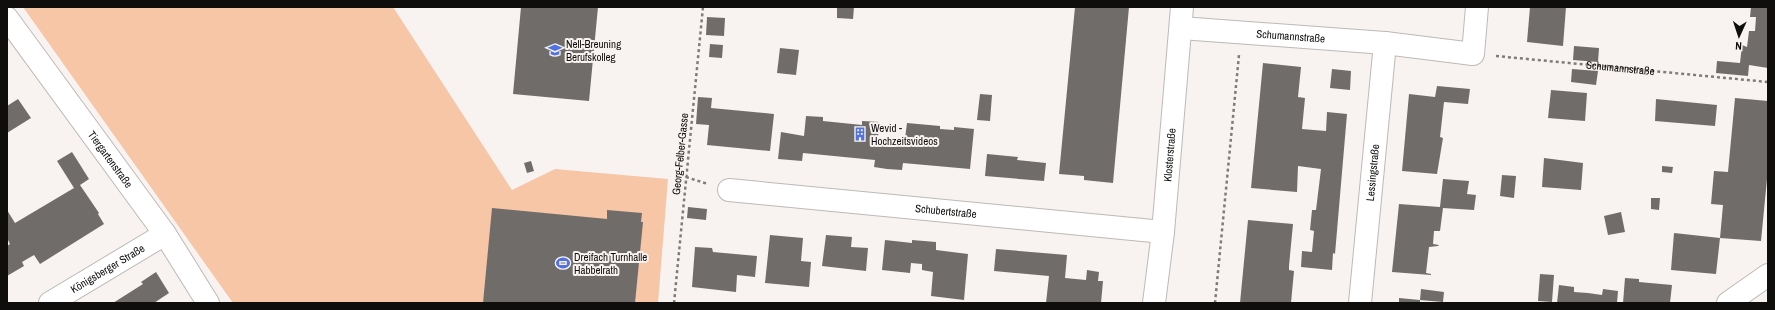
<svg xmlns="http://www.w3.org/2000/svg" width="1775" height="310" font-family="'Archivo Narrow',sans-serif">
<rect width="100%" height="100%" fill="#f8f3f0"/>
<path fill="#f6c6a7" d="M23 7H393L512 190 555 169 668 179 658 303H233Z"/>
<path fill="#706c6a" d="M521 7H598L589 101 513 94Z
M837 7H854L853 19 837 18Z
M1075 7H1129L1113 183 1084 180V176L1059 174Z
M1530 7H1566L1563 46 1527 42Z
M1751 7H1768V68L1749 65 1748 76 1716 73 1717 61 1740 63 1742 45 1747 47 1749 31H1755L1756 17H1750Z
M707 17 725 18 724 36 706 35Z
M710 44 723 45 722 58 709 57Z
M1574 46 1599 48 1598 62 1573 60Z
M780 48 799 50 796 75 777 73Z
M1263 63 1301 67 1298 97 1305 98 1302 129 1326 131 1327 112 1347 114 1335 254 1333 253 1332 270 1301 267 1302 251 1312 252 1314 231 1310 230 1312 210H1316L1321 169 1298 166 1297 192 1251 188Z
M1332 69 1351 71 1350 90 1330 88Z
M1572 69 1598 71 1596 85 1571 82Z
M1437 86 1470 89 1468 104 1444 102 1440 137 1443 138 1437 174 1402 171 1409 94 1435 97Z
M1551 90 1587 93 1585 121 1548 118Z
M980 94 992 95 990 121 977 120Z
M698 97 712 98 711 108 774 114 770 151 707 145 709 125 696 124Z
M1735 98 1768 101V169L1761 241 1720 238 1723 205 1711 204 1714 171 1728 172Z
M18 99 31 118 7 133V106Z
M1656 99 1717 105 1715 126 1655 121Z
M806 116 823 117V121L862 125V121L880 122 877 144 904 146 907 123 940 126V129L954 130V127L974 129 970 169 903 163 902 170 887 169 874 167 875 160 803 153 802 161 778 159 781 132 804 136Z
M72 152 89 179 80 185 99 213 98 214 104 224 40 264 34 255 22 262 24 266 7 276V246L10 244 7 238V210L15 223 74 188 57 161Z
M987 154 1018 157 1017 160 1046 163 1044 181 985 176Z
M1544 158 1583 163 1581 190 1542 187Z
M531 161 534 171 527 173 524 163Z
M1662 166 1673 167 1672 173 1662 172Z
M1502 175 1516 176 1514 198 1500 196Z
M1443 179 1469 181 1467 194 1476 195 1474 210 1443 208 1440 231H1434L1433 244 1439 245 1438 246 1429 247 1426 273 1431 274V275L1392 272 1399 204 1440 207Z
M1651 198H1660L1659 210 1651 209Z
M688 207 707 209 706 220 687 218Z
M492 208 607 219V210L642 213 641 222H643L635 303H483Z
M1621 212 1625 232 1608 235 1604 216Z
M1248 220 1293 224 1289 266V270L1294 271 1291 303H1240Z
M1674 233 1720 238 1716 274 1671 270Z
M770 235 803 238 801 261 811 262 809 287 765 283Z
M826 235 852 237 851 247 868 248 866 271 822 266Z
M885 240 912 243V240L936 242V250L968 254 964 300 931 296 933 272 922 270V264L911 263 910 273 882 270Z
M695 247 712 248 713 252 757 256 755 277 737 275 736 292 692 287Z
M996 249 1067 255 1065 278 1086 280 1087 270 1099 272 1098 281H1103L1101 303H1046L1049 276 994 271Z
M156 272 169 293 154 303H113L143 284 141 282Z
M1540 274 1554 275 1552 302 1538 301Z
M1625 278 1639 279V282L1672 285 1670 303H1623Z
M1559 285 1574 287V292L1588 293 1602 295 1603 289 1618 291 1617 303H1557Z
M1421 289 1444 292 1443 302 1420 300Z
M1399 298 1420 300V303H1399Z"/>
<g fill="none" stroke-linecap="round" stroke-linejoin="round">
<g stroke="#bdb9b6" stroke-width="24">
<g id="street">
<path id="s2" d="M7 18 165 234 208 303"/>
<path id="s3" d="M1181 28 1385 43 1473 54 1477 7"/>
<path id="s4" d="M729 190 1163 232"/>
<path id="s5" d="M50 303 165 234"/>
<path id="s6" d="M1154 303 1163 232 1182 7"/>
<path id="s7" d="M1360 303 1385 43"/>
<path d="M1728 303 1768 275"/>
</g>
</g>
<g stroke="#7e7b79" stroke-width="2.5" stroke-dasharray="3 3" stroke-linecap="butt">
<path id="s1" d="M1496 56 1768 82"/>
<path d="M686 177 708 184"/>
<path d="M674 303 703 7"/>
<path d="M1215 303 1239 55"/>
</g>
<use href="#street" stroke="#fff" stroke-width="22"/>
</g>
<defs>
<g id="school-bare" transform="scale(1.08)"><path d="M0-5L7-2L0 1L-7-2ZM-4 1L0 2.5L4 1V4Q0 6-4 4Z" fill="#5171e6" stroke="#f8f3f0" stroke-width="2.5" paint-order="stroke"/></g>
<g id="building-bare" transform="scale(1.08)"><path d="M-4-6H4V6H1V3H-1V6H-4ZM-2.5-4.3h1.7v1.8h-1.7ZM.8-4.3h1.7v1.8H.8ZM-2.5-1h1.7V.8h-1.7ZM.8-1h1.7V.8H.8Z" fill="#5171e6" stroke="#f8f3f0" stroke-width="2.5" paint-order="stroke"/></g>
<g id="stadium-bare" transform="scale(1.08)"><path d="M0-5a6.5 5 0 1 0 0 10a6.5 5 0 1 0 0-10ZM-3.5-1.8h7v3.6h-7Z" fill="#5171e6" stroke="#f8f3f0" stroke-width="2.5" paint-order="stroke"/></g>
</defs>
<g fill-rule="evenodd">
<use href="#school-bare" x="555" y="50"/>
<use href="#building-bare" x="860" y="134"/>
<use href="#stadium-bare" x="563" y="263"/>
</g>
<g text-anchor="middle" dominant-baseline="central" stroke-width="4" stroke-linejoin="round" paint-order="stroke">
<g font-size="11" fill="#0f0e0d" stroke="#f8f3f0">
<text stroke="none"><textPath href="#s3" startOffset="110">Schumannstraße</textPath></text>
<text stroke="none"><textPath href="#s1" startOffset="125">Schumannstraße</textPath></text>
<text transform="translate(680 154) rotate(-84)">Georg-Felber-Gasse</text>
<text stroke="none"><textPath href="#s6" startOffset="149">Klosterstraße</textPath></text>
<text stroke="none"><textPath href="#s2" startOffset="175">Tiergartenstraße</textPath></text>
<text stroke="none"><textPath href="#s7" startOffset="131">Lessingstraße</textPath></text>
<text stroke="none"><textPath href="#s4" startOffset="218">Schubertstraße</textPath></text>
<text stroke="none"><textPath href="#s5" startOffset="67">Königsberger Straße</textPath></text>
</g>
<g font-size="11" fill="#0f0e0d" stroke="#f8f3f0" text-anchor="start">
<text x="566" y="44">Nell-Breuning<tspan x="566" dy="13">Berufskolleg</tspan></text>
<text x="871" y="128">Wevid -<tspan x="871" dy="13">Hochzeitsvideos</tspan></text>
<text x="574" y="257">Dreifach Turnhalle<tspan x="574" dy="13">Habbelrath</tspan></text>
</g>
</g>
<rect width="1775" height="310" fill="none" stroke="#0f0e0d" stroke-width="16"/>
<g transform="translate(1739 36) rotate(183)" stroke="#f8f3f0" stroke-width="3" paint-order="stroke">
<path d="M0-3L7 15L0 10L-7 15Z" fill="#0f0e0d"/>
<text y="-6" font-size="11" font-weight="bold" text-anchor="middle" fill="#0f0e0d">N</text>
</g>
</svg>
